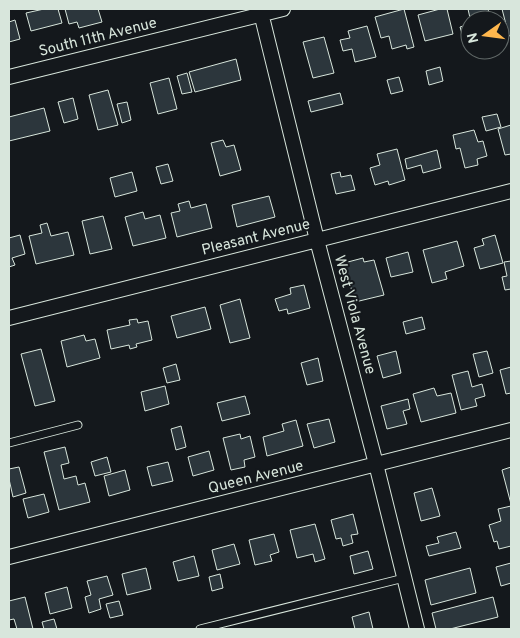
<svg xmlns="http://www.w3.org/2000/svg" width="520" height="638" font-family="Overpass,sans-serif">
<rect width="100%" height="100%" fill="#14181c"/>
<path fill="#2c363c" stroke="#d8e6dc" d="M44 9H58L62 23 31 31 26 13Z
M65 9H98L102 22 79 28 77 22 69 24Z
M404 9 414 47 407 49 406 45 392 49 389 36 381 38 375 17Z
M440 9H447L453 34 425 41 418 15Z
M468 9H488L489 13 470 18Z
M502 9H511V35L509 36Z
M15 20 20 39 9 42V22Z
M470 24V39L464 40 460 27Z
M367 26 376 57 355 62 352 49 343 51 340 40 350 38 348 31Z
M324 37 334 73 313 78 303 42Z
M236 59 241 80 195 92 189 72Z
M440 67 443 81 429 85 426 71Z
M187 73 192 92 182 94 177 76Z
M399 77 403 91 391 94 387 80Z
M169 78 177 109 158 114 150 83Z
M108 90 118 125 98 130 89 95Z
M340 93 343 104 311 112 308 101Z
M73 98 78 119 64 123 58 102Z
M127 102 131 120 122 123 117 104Z
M44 108 50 131 9 141V117Z
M497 114 501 127 486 131 482 117Z
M511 125V154L505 155 498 129Z
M474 130 478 142 483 141 487 156 477 159 478 165 465 168 460 148 456 149 453 135Z
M223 140 226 147 234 145 241 170 220 176 211 143Z
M397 149 405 180 389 185 388 181 375 185 370 168 380 165 377 154Z
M437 150 441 168 423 173 421 165 407 169 405 159Z
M168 164 173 181 161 184 156 167Z
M132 172 137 191 115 197 110 178Z
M340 172 341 177 351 175 355 190 336 194 331 174Z
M269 196 275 217 237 227 232 205Z
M189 201 191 208 206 204 212 228 177 237 171 213 180 211 178 204Z
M143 212 145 219 160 215 166 238 133 246 125 217Z
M103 216 112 249 90 254 82 221Z
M47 223 51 236 68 232 74 255 36 264 29 236 42 233 40 225Z
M20 235 25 254 12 258 15 265 9 267V238Z
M495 235 503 263 480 269 474 248 484 245 482 239Z
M457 241 464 266 445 272 447 279 432 283 423 250Z
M408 252 413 272 391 277 386 258Z
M363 258 364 262 374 260 384 295 355 302 344 263Z
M511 261V289L505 290 502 277 507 276 504 262Z
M304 285 310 308 288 314 287 309 279 311 275 299 291 294 290 288Z
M240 299 250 338 230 343 220 305Z
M205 307 211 329 177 338 171 316Z
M422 317 425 329 406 334 403 322Z
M137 319 138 323 148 321 152 340 136 344 137 347 130 349 129 345 111 349 107 330 130 325 129 320Z
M84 335 86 341 95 339 100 358 67 367 61 341Z
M41 349 55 401 35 406 21 354Z
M396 351 401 373 383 378 377 356Z
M487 351 493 373 479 377 473 354Z
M318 358 323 381 307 385 301 363Z
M176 364 180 380 167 383 163 368Z
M511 367V393L506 394 500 370Z
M468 371 472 387 482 384 485 396 475 399 477 406 461 410 452 375Z
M165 386 169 404 145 411 141 392Z
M434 388 437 396 451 393 456 413 421 422 413 394Z
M245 396 250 414 222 421 217 403Z
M408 399 410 409 403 411 407 424 387 429 381 406Z
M329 419 335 442 314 448 307 424Z
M296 420 303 446 267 456 263 437 284 431 282 424Z
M181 426 186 447 176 450 171 429Z
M240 434 241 439 250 436 255 457 244 460 245 467 231 470 223 438Z
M65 447 69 463 61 465 64 479 76 476 78 485 85 483 90 502 59 510 44 452Z
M209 451 214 470 193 476 188 457Z
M107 457 111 472 95 476 91 462Z
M168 462 173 481 152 486 147 467Z
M19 467 26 493 13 497 9 479V469Z
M511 467V504L502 470Z
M125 470 130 490 109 496 104 476Z
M432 488 440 516 421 521 414 493Z
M44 494 49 512 28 518 23 499Z
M511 506V546L499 549 497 541 494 542 489 525 501 521 498 509Z
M353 514 358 534 351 535 353 543 343 546 341 538 336 539 331 520Z
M315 524 325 559 315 562 313 554 297 558 290 530Z
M456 532 461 548 429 556 426 546 439 543 437 537Z
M274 534 279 552 270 555 272 561 255 565 249 540Z
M234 544 240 564 217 570 212 550Z
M368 551 373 569 354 574 350 556Z
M194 556 199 576 178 581 173 562Z
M511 563V583L501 586 496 567Z
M146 568 151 589 127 595 122 574Z
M470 568 476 593 431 605 425 580Z
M220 574 223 588 212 591 209 577Z
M107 576 113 595 99 599 101 609 89 613 85 597 91 595 87 581Z
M67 587 72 608 50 614 45 593Z
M25 597 33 629H17L14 619 9 620V601Z
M493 597 498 617 450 629H436L432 613Z
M119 601 123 615 110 618 106 604Z
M369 612 373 629H355L352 617Z
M54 619 57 629H44L42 622Z"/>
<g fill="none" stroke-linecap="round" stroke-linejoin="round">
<g stroke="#d8e6dc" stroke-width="9">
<path id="lane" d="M9 443 78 425
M200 629 404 578"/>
</g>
<g stroke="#d8e6dc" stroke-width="16">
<path id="street" d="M260 9 317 240 376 464 417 629
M9 77 283 9
M9 318 511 191
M9 557 511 430"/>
</g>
<use href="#lane" stroke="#14181c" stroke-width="7"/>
<use href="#street" stroke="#14181c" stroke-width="14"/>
</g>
<g text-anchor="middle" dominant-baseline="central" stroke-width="4" stroke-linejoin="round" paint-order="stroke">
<g font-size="15" fill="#d8e6dc" stroke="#14181c">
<text transform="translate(98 38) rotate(-14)">South 11th Avenue</text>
<text transform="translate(256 238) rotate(-14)">Pleasant Avenue</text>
<text transform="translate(354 315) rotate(75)">West Viola Avenue</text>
<text transform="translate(256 478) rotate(-14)">Queen Avenue</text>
</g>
</g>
<rect width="520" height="638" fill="none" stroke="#d8e6dc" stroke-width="20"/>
<g transform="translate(485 35) rotate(256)"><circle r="24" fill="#14181c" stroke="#626a69"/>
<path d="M0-4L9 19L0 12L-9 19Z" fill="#ffb74d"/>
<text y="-8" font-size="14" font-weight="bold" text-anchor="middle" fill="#d8e6dc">N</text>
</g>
</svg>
